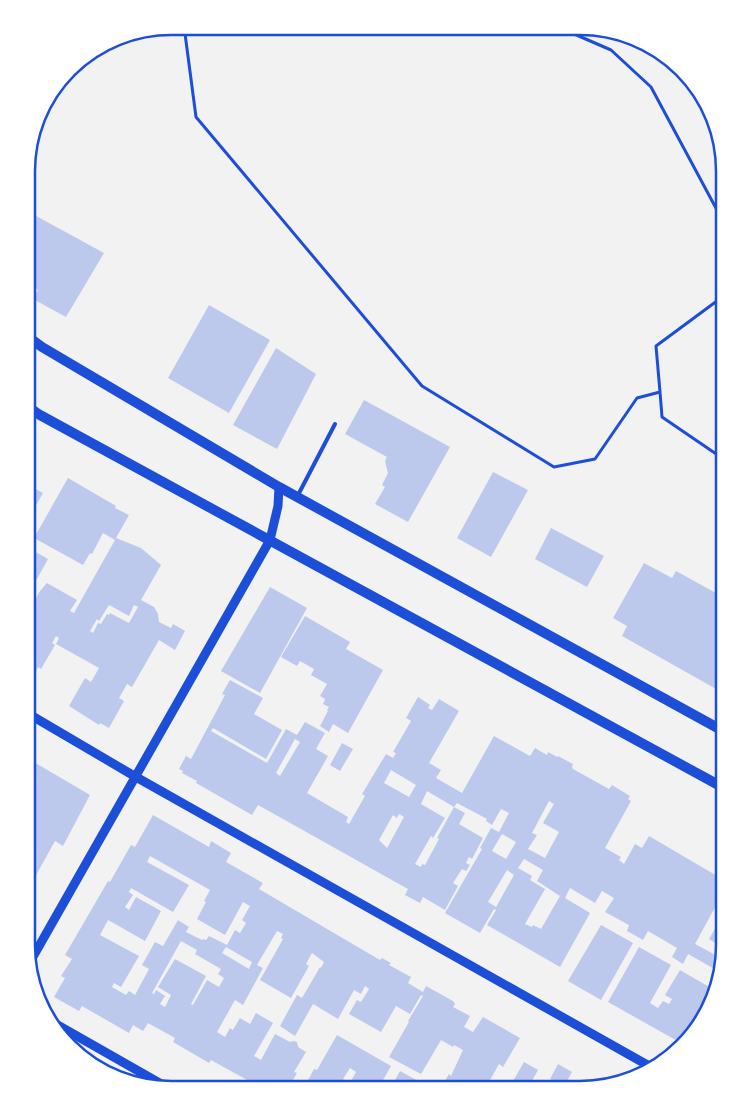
<svg xmlns="http://www.w3.org/2000/svg" width="751" height="1116" font-family="'Exo 2',sans-serif">
<rect width="100%" height="100%" fill="#f2f2f2"/>
<path fill="#bdc9ec" fill-rule="evenodd" d="M27 211 104 253 66 317 33 299 38 290 30 285 27 289Z
M209 305 270 340 229 413 168 378Z
M276 348 316 374 277 449 233 425Z
M364 400 450 447 408 522 375 504 385 487 382 485 388 473 385 461 387 457 345 434Z
M493 472 528 490 491 557 457 538Z
M68 478 116 506 115 508 129 515 116 538 141 548 161 565 141 600 154 607 158 614 159 622 171 628 173 624 185 631 175 650 159 640 132 687 127 684 119 698 124 701 109 728 100 723 99 725 69 706 85 678 91 682 99 668 56 644 59 638 56 636 52 643 55 645 41 669 38 667 35 674 27 669V615L40 591 47 583 77 600 70 611 74 613 115 540 103 533 92 554 90 553 83 565 34 538ZM109 605 129 616 134 605 138 607 129 623 110 613 109 615 107 614 101 624 98 623 93 633 90 631 97 619 99 621Z
M27 484 43 493 27 521Z
M551 528 604 556 587 587 535 559Z
M27 547 48 559 27 597Z
M644 563 672 578 676 571 725 598V694L622 636 627 626 613 618Z
M270 587 307 608 260 693 221 671Z
M305 616 350 642 346 649 383 670 348 733 333 724 329 732 320 726 328 711 327 710 329 707 323 704 325 699 320 696 327 684 311 675 314 669 300 661 297 666 281 657Z
M230 680 263 698 254 714 282 730 266 759 213 728 211 731 267 763 286 729 297 735 305 722 325 733 316 749 328 756 307 793 348 817 346 822 349 824 365 796 362 794 386 754 393 758 396 753 393 752 411 721 406 718 418 697 430 705 428 708 432 710 439 699 459 711 429 763 441 770 436 778 462 793 494 736 530 756 535 748 547 755 548 752 557 757 558 756 573 764 572 767 573 769 609 789 612 785 630 796 628 799 631 801 605 848 621 857 619 860 624 864 635 844 642 848 649 836 724 880V891L695 944 723 959 718 971 688 954 683 964 672 957 677 948 648 931 643 940 627 931 629 925 605 912 614 898 602 891 595 903 570 888 565 898 590 913 560 967 487 925 496 910 494 909 480 933 445 913 482 849 480 848 491 828 499 832 509 813 501 809 492 825 486 821 487 819 457 803 454 807 465 813 459 824 483 838 472 859 469 857 466 863 470 865 466 871 462 869 453 883 458 886 445 910 423 897 420 903 405 895 408 889 258 805 252 815 196 783 197 781 182 773 183 771 179 769 186 756 191 759 225 695 222 694ZM295 739 300 742 280 776 276 773ZM391 770 416 785 409 797 384 783ZM427 791 454 807 437 838 439 839 425 865 422 864 421 867 415 864 431 836 433 838 445 818 421 804ZM549 801 554 804 543 823 559 832 545 858 528 849 537 835 532 833ZM399 814 404 817 387 848 379 840 393 815 397 818ZM502 834 516 842 506 859 492 851ZM524 859 543 870 537 881 560 896 541 929 533 925 532 927 525 924 545 889 530 880 532 876 518 868ZM507 870 514 875 496 907 488 902Z
M342 743 353 749 340 771 330 765Z
M27 758 90 795 63 846 55 841 26 893Z
M153 815 209 847 211 841 231 853 226 862 263 883 259 889 380 960 382 958 391 963 389 965 411 977 408 983 423 992 426 986 453 1001 455 1004 453 1007 470 1016 464 1027 473 1032 483 1017 520 1038 503 1067 499 1064 485 1089H481L473 1085 471 1089H440L449 1074 451 1076 463 1050 454 1045 453 1047 441 1040 421 1074 389 1057 409 1022 408 1021 423 996 421 995 410 1014 396 1006 381 1032 349 1014 357 1000 361 1002 369 989 365 986 361 994 354 990 338 1019 313 1004 295 1036 280 1026 297 995 302 998 320 967 321 968 324 962 312 953 306 964 309 966 291 998 260 980 283 939 281 938 283 934 277 931 257 965 263 968 243 1005 235 1000 217 1032 225 1037 230 1028 233 1030 240 1018 250 1024 256 1013 273 1023 254 1056 261 1060 275 1034 290 1042 294 1041 297 1042 298 1047 306 1052 294 1072 297 1073 288 1089H245L249 1081 211 1060 209 1063 173 1042 175 1038 148 1023 143 1031 133 1025 129 1033 82 1006 79 1011 54 997 65 978 61 976 72 959 65 955 108 881 110 882 131 845 135 847ZM150 856 210 890 204 901 206 902 197 919 225 935 243 902 250 906 242 920 246 923 240 933 235 930 227 945 209 936 206 940 203 939 202 940 186 932 189 927 178 920 163 946 155 942 142 965 149 969 135 995 129 991 126 995 112 987 114 983 121 987 139 956 100 935 108 920 145 941 161 911 136 897 129 910 125 907 133 895 129 892 131 888 173 912 189 885 147 862ZM181 941 197 950 195 954 221 969 218 974 224 978 219 987 207 980 193 1005 191 1004 206 976 175 959 158 987 171 995 165 1007 160 1004 165 996 156 990 154 994 152 993ZM226 947 252 962 249 969 222 953Z
M26 893 34 897 26 911Z
M724 913V952L721 949 720 946 709 939Z
M601 925 633 943 601 1000 568 981Z
M639 947 671 965 650 1003 658 1008 663 1001 669 1004 672 999 665 995 680 970 711 988 690 1026 696 1030 695 1033 681 1043 608 1002Z
M337 1035 391 1066 378 1089H305L306 1087 305 1086 314 1069 317 1070ZM350 1068 356 1072 350 1083 343 1079Z
M524 1062 538 1070 527 1090H508Z
M558 1064 572 1072 562 1090H547L552 1080 550 1079Z
M400 1071 433 1089H390Z
M587 1079 599 1086 581 1090Z"/>
<g fill="none" stroke-linecap="round" stroke-linejoin="round">
<path stroke="#1d4ed8" stroke-width="3" d="M184 26 196 117 422 386 554 467 595 459 637 398 660 392 662 417 725 460
M558 27 611 50 651 87 725 225
M660 392 656 346 725 295"/>
<path stroke="#1d4ed8" stroke-width="4" d="M27 419 37 416
M297 497 335 424"/>
<path stroke="#1d4ed8" stroke-width="9" d="M27 713 136 777 651 1067
M30 962 270 540 278 506 279 487
M54 1023 170 1089"/>
<path stroke="#1d4ed8" stroke-width="10" d="M27 336 42 347 279 487 725 732
M27 406 40 415 724 788"/>
</g>
<path d="M0 0H751V1116H0ZM171 35H580A136 136 0 0 1 716 171V945A136 136 0 0 1 580 1081H171A136 136 0 0 1 35 945V171A136 136 0 0 1 171 35Z" fill="#fff" fill-rule="evenodd"/>
<path fill="none" stroke="#1d4ed8" stroke-width="2.5" d="M171 35H580A136 136 0 0 1 716 171V945A136 136 0 0 1 580 1081H171A136 136 0 0 1 35 945V171A136 136 0 0 1 171 35Z"/>
</svg>
